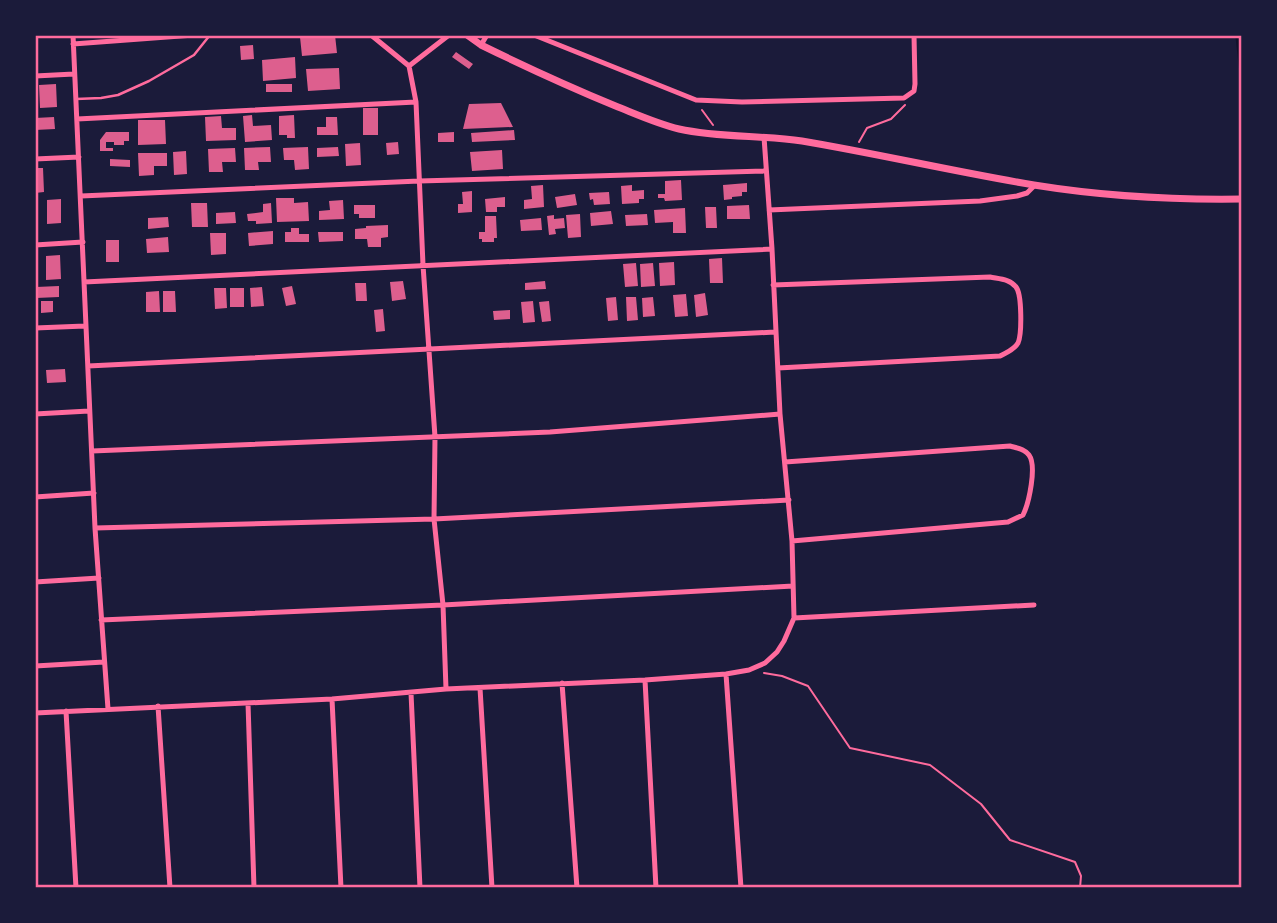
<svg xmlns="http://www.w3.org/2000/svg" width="1277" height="923" font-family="Helvetica,sans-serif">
<rect width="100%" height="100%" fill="#1b1b3a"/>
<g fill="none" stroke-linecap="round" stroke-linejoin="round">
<path stroke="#12122b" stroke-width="3.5" d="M1237 35 1242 79"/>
</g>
<path fill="#dd5f8e" d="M322 35H335L337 53 302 56 300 37Z
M253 45 254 59 241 60 240 46Z
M456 52 473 64 469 69 452 57Z
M295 57 296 78 263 81 262 60Z
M339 68 340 89 308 91 306 69Z
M56 84 57 107 40 108 39 85Z
M266 84H292V92H266Z
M501 103 513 127 463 129 469 104Z
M363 108H378V135H363Z
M252 115 253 126 271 125 272 140 245 142 243 116Z
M294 115 295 138H287V135H279V116Z
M221 116 222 128H236V140L206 141 205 117Z
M54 117 55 129 35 130V118Z
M326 117H337L338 135H317V127H326Z
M138 120H165L166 144 138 145Z
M514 130 515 140 472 142 471 133Z
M106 132H129V141H124V145H114V142H106V148H113V151H100V140Z
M454 132V142H438V133Z
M398 142 399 154 387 155 386 143Z
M360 143 361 165 346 166 345 144Z
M270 147 271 162H258L259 170H245L244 148Z
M308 147 309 169 295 170 294 160H284L283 148Z
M338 147 339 156 317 157V148Z
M235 148 236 162H222L223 172H209L208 149Z
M502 150 503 169 472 171 470 152Z
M186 151 187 174 174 175 173 152Z
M138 153H167V166H154V175L139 176Z
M110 159 130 160V167L110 166Z
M35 168H43L44 192 35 193Z
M681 180 682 200 665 201 664 198H658V194H665V181Z
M747 183V192H742V196L732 197V199L724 200 723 185Z
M543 185 544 207 524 209V200L532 199 531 186Z
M632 185V191L644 190V199H639V203L622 204 621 186Z
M472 191V212L458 213V204H463L462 192Z
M609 192 610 204 594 205 593 199 590 200 589 193Z
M575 194 577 205 557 208 555 197Z
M505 197V207H497V212H486L485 199Z
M276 198H294V203L308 202 309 221 277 222Z
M61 199V223L47 224V200Z
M343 200 344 219 319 220V211L330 210 329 201Z
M191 203H207L208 227H192Z
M271 203 272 223 256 224V221H248L247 214 263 212V204Z
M354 205H375V218H359V214H354Z
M749 205 750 219H727V206Z
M705 207H716L717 228H706Z
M685 208 686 233H673V222L655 223 654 210Z
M611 211 613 224 591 226 590 213Z
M235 212 236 223 216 224V213Z
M580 214 581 237 568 238 566 215Z
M647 214 648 225 626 226 625 215Z
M554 215V219L564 218 565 228 555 229 556 234 549 235 547 216Z
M485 216H496L497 238H494V242H482V239H479V232H485Z
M168 217 169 227 148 229V218Z
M541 218 542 230 521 231 520 220Z
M388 225V237L381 238V247H368L367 239H355V229L366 228V226Z
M291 228H299V234H309V242H285V232H291Z
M273 231V244L249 246 248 233Z
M318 232H343V241L319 242Z
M210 233H226V254L211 255Z
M168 237 169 252 147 253 146 239Z
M106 240H119V262H106Z
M60 255 61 279 46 280V256Z
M722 258 723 283H710L709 259Z
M674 262 675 285 660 286 659 263Z
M636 263 638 286 625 287 623 264Z
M653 263 655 286 641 287 640 264Z
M403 281 406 299 392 301 390 282Z
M545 281 546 289 525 290V283Z
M355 283H366L367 301H356Z
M59 286V297L36 298V287Z
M292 286 296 304 286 306 282 288Z
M262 287 264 306 251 307 250 288Z
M214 288H226L227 308 215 309Z
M230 288H244V307H230Z
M159 291 160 312H146V292Z
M163 291H175L176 312H163Z
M705 293 708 315 696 317 694 295Z
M686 294 688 316 675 317 673 295Z
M616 297 618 320 608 321 606 298Z
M626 297H636L638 320 627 321Z
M653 297 655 316 643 317 642 298Z
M41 301H53V312L41 313Z
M533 301 535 322 523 323 521 302Z
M549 301 551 321 542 322 539 302Z
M383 309 385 331 376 332 374 310Z
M510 310V319L494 320 493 311Z
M65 369 66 382 47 383 46 370Z"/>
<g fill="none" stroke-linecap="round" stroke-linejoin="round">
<path stroke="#ff6b9d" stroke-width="2" d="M702 110 713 125
M859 142 867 128 891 119 905 105
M764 673 782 676 808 686 850 748 930 765 981 804 1010 840 1075 862 1081 876 1080 888"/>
<path stroke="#ff6b9d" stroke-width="2.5" d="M76 99 101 98 118 95 149 81 194 55 210 35"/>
<path stroke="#ff6b9d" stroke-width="5" d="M73 35 95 528 108 709
M371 35 409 66 416 102 423 265 435 437 434 519 443 605 446 689
M534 35 696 100 742 102 904 98 914 91 915 84 914 35
M73 44 194 35
M481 45 487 35
M409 66 449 35
M35 76 74 74
M77 119 416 102
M35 159 79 157
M81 196 419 181 766 171
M769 210 980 201 1017 196 1027 193 1035 185
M35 245 83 242
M84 282 772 249
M773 285 990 277C1000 279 1010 279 1016 287 1022 294 1022 334 1018 343 1014 350 1007 352 1000 356L778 368
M35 328 85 326
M88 366 775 332
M35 414 89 411
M92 451 550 432 780 414
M785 462 1010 446C1017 448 1025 449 1029 455 1037 466 1029 503 1023 515L1008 522 792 541
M35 497 94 493
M95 528 434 519 789 500
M35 582 99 578
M794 618 1034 605
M101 620 443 605 793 586
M35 666 104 662
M726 674 741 888
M645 680 656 888
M562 683 577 888
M480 688 492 888
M411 693 420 888
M332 699 341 888
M248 703 254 888
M158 706 170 888
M66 711 76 888
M35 713 332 699 446 689 645 680 726 674 749 670 765 663 777 652 784 641 794 618 792 541 780 414 772 249 764 137"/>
<path stroke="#ff6b9d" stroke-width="7" d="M467 35 481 45C526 67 572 88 618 107 638 115 658 124 679 129 719 138 761 135 802 141 879 154 956 172 1034 185 1102 196 1173 200 1242 199"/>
</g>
<rect width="1277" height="923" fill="none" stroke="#1b1b3a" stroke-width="74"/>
<rect x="37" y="37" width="1203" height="849" fill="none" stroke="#ff6b9d" stroke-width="2.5"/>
</svg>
